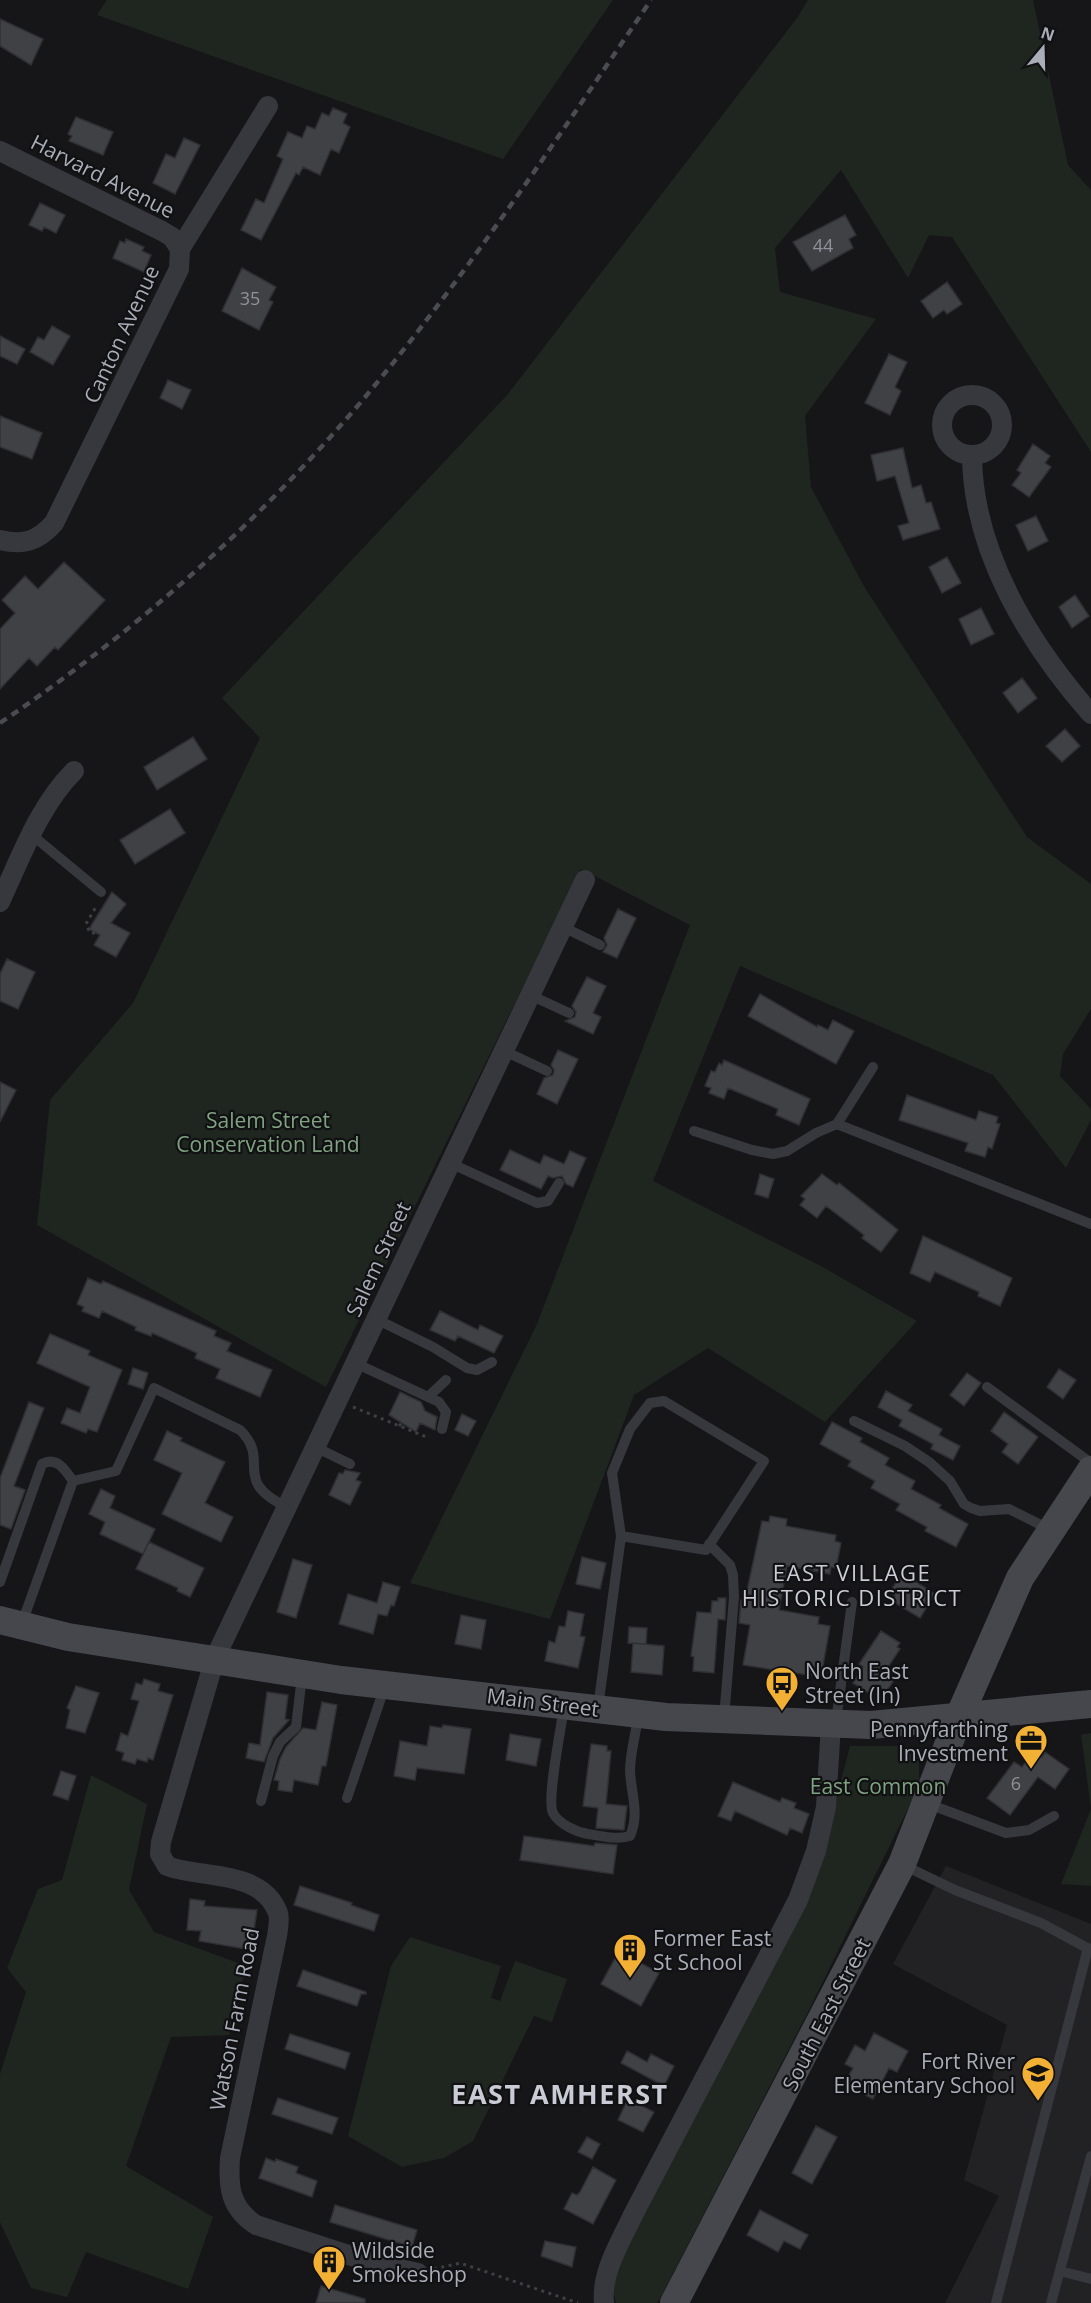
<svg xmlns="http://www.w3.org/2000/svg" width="1091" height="2303" font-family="'Open Sans',sans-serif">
<rect width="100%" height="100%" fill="#161618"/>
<path fill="#222225" d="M946 1866 1091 1924V2303H945L999 2196 964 2180 1007 2025 893 1964Z"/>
<path fill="#1e261f" d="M107 0H613L503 159 97 15Z
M808 0H1033L1068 165 1091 190V452L952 237 929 235 908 278 841 170 775 248 780 292 876 319 805 416 811 487 865 588 1027 837 1091 884V1009L1063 1054 1060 1076 1091 1109V1120L1066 1168 993 1075 740 966 653 1181 819 1265 917 1321 825 1422 708 1348 634 1395 550 1619 410 1583 537 1324 690 925 581 869 326 1387 37 1225 50 1100 133 1003 260 738 222 698 508 394 797 18Z
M1091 1733V1808L1081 1735Z
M850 1746H902L919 1761V1786L809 2010 662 2295 657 2303H616L612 2286 617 2264 827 1834Z
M91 1775 147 1804 129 1890 154 1932 246 1966 229 2035 171 2037 126 2166 213 2217 188 2289 86 2252 67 2297 31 2288 0 2222V2074L26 1992 7 1968 38 1889 62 1880Z
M1091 1809V1886L1061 1884Z
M410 1937 501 1966 491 1998 500 2001 515 1961 567 1979 552 2022 534 2016 473 2141 444 2158 402 2167 348 2136 391 1966Z"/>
<path fill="#404145" stroke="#303034" stroke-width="1.5" d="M0 19 43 39 31 65 0 46Z
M333 108 347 114 343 123 350 127 339 153 331 149 320 175 303 167 299 175 296 173 261 240 241 230 256 199 264 203 283 159 277 156 288 132 302 138 307 126 315 129 322 113 329 116Z
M76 117 113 132 103 155 69 141 72 136 68 134Z
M184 138 200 145 175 194 153 183 166 154 175 158Z
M40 203 65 215 56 233 44 227 42 231 29 225Z
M845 215 856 235 849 239 853 248 812 271 793 242Z
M126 239 144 247 142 251 151 255 144 272 113 258 120 241 125 243Z
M242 268 276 287 269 300 273 302 259 330 222 311Z
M947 282 962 304 947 314 944 310 933 318 921 301Z
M52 326 70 336 53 365 30 352 38 337 44 340Z
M0 336 25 349 17 364 0 356Z
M889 354 907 362 895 387 901 391 890 415 865 403Z
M168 380 191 390 182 409 160 398Z
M0 416 42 433 32 459 0 447Z
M1033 444 1050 456 1045 463 1051 467 1029 497 1012 485 1021 473 1017 470Z
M903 448 912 488 921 485 926 503 931 502 940 529 903 540 898 526 909 523 895 476 877 481 871 455Z
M1036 516 1048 541 1028 551 1016 525Z
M947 557 961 583 942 593 929 567Z
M64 562 105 600 58 650 55 647 37 666 29 658 0 689V629L15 613 2 600 25 576 38 589Z
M1075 595 1089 616 1072 628 1059 607Z
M981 608 994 634 971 645 959 619Z
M1022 678 1037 698 1018 713 1003 693Z
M1065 729 1080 746 1062 762 1046 746Z
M193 737 207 759 157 790 144 767Z
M170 809 185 833 135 864 120 840Z
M112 892 126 904 111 923 130 933 116 957 94 945 100 935 89 929Z
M618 909 636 918 617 958 603 952 607 945 604 938Z
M7 959 35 972 18 1009 0 1001V974Z
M587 977 606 986 593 1013 601 1017 593 1034 565 1021 575 1017 576 1012 572 1006Z
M760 994 817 1027 818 1025 828 1030 833 1020 854 1031 836 1064 748 1016Z
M558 1050 578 1059 557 1104 537 1094 544 1078 553 1075 554 1070 551 1065Z
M724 1060 810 1099 799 1125 776 1115 778 1109 728 1088 724 1099 709 1093 711 1088 705 1086 711 1071 715 1072 719 1063 722 1065Z
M0 1082 16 1090 0 1122Z
M907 1095 976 1120 979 1111 998 1117 996 1123 1000 1124 992 1149 988 1147 985 1157 965 1151 968 1143 899 1120Z
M510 1150 540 1164 544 1155 564 1164 570 1151 586 1158 573 1187 566 1184 562 1176 553 1178 548 1176 541 1189 500 1170Z
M760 1174 774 1179 768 1198 755 1194Z
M822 1174 837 1185 839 1183 898 1230 881 1252 862 1238 864 1235 826 1206 817 1218 800 1205 805 1199 801 1196Z
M923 1236 1012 1278 1000 1306 978 1296 979 1292 935 1272 930 1282 910 1273Z
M88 1278 101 1284 103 1281 216 1331 214 1336 231 1343 227 1351 272 1370 260 1397 216 1378 220 1369 195 1358 197 1353 152 1333 151 1336 135 1330 136 1327 102 1311 99 1318 82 1311 84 1307 77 1304Z
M440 1311 478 1330 480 1325 503 1336 494 1353 458 1336 455 1341 430 1330Z
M50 1334 90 1351 88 1355 122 1370 97 1432 88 1429 86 1433 61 1423 67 1408 80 1413 90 1387 37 1363Z
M133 1368 148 1373 143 1389 128 1384Z
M1059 1369 1076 1380 1063 1399 1047 1387Z
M967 1373 981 1383 964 1406 950 1395Z
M886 1391 912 1405 908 1411 942 1429 939 1435 960 1446 953 1460 931 1449 933 1444 899 1426 902 1420 878 1407Z
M400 1392 421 1402 425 1411 437 1417 435 1430 420 1423 416 1432 389 1415Z
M29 1402 44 1408 14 1486 25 1490 11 1529 0 1525V1478Z
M1004 1412 1038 1437 1018 1464 1002 1452 1008 1444 991 1431Z
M462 1414 476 1421 468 1436 455 1430Z
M832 1422 862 1438 860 1442 889 1458 885 1465 915 1481 911 1489 941 1505 939 1508 968 1524 956 1547 925 1531 927 1527 896 1510 900 1504 871 1488 875 1481 848 1466 851 1461 820 1444Z
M167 1431 182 1438 180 1441 225 1462 205 1503 233 1517 221 1542 162 1514 182 1473 154 1460Z
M345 1470 360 1473 356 1480 361 1482 350 1505 329 1495 339 1473 343 1474Z
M101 1489 115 1496 110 1508 155 1529 143 1554 100 1534 105 1522 89 1514Z
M770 1516 787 1519 786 1526 836 1535 835 1541 841 1543 836 1568 831 1567 830 1574 787 1566 779 1610 819 1617 818 1624 830 1626 821 1677 743 1665 750 1625 739 1623 741 1600H745L762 1521 769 1522Z
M149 1542 204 1568 190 1597 177 1591 178 1588 136 1569Z
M582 1557 606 1563 600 1589 576 1584Z
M293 1559 312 1565 296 1618 277 1612Z
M900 1576 908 1581 910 1578 935 1594 920 1618 892 1601 895 1596 890 1592Z
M383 1582 400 1587 394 1606 391 1605 387 1616 378 1614 373 1634 339 1624 348 1594 377 1603Z
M718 1598H726L725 1620 718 1619 714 1673 693 1671 694 1657 691 1656 697 1612 711 1613 712 1601H718Z
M568 1611 584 1614 580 1636 585 1637 578 1668 545 1661 549 1641 555 1643 559 1626 565 1627Z
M461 1615 486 1620 481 1649 455 1644Z
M629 1627 647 1628 646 1644 628 1643Z
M881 1631 900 1643 897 1647 900 1649 886 1670 896 1677 886 1692 876 1685 870 1694 853 1683 863 1667 859 1664Z
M633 1643 664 1646 662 1675 631 1672Z
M144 1679 160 1684 158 1691 173 1695 153 1760 148 1758 147 1762 137 1759 135 1764 122 1760 124 1753 116 1750 121 1733 128 1736 139 1701 131 1699 136 1683 142 1685Z
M76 1686 99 1693 85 1733 66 1728 70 1710 67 1708Z
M267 1692 288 1695 285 1719 289 1720 273 1738 264 1762 246 1758 249 1743 260 1745Z
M322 1702 337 1705 326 1766H322L318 1785 294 1780 292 1792 278 1790 279 1781 274 1780 280 1759 286 1747 303 1728 316 1730Z
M443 1725 471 1729 464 1774 417 1768 415 1780 394 1776 400 1741 427 1746 430 1726 442 1728Z
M510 1734 541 1739 536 1766 506 1760Z
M591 1744 607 1746V1751H611L606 1804 627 1806 624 1830 596 1828 598 1808 583 1806Z
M1034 1751 1042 1757 1045 1752 1069 1769 1055 1789 1038 1777 1010 1815 987 1798 1014 1762 1022 1767Z
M61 1771 76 1776 68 1800 53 1795Z
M733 1782 780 1802 782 1798 796 1803 794 1808 809 1814 802 1833 790 1828 787 1835 735 1811 731 1821 718 1816Z
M524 1836 594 1846 595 1843 617 1845 613 1874 520 1860Z
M300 1886 352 1903 351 1905 379 1915 374 1931 294 1905Z
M190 1899 205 1901 204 1906 257 1910 251 1950 199 1941 201 1931 187 1930Z
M619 1951 659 1973 641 2006 601 1984Z
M303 1970 366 1992V1994H361L357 2006 297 1986Z
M874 2033 908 2051 897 2072 889 2068 873 2099 844 2084 853 2068 845 2064 855 2045 865 2051Z
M290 2034 350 2053 345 2069 285 2049Z
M627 2051 647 2062 651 2054 674 2066 664 2086 621 2063Z
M278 2098 338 2118 332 2134 272 2114Z
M628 2099 654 2112 643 2132 618 2120Z
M816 2126 837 2137 812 2184 792 2173Z
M587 2137 600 2144 592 2159 578 2152Z
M266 2158 275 2162 276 2159 298 2167 296 2173 317 2181 312 2197 259 2178Z
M593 2167 616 2180 593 2224 564 2209 572 2193 577 2195 580 2192Z
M335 2205 417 2230 412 2247 330 2222Z
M760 2210 808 2235 800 2249 784 2241 778 2252 747 2235Z
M545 2241 576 2247 572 2267 541 2256Z
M321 2286 365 2299V2303H316Z"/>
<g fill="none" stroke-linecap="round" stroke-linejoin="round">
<path stroke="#3d3f44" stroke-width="3" stroke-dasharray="3 4.5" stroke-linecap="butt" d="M95 933H90L86 924 97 905
M353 1407 424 1436H430
M399 1426 404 1421
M434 2269 460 2263 578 2303"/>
<path stroke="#37383d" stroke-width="10" d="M32 835 101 892
M563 927 600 945
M530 995 569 1013
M504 1051 547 1071
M837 1124 1091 1224
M694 1131 752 1150 773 1154 787 1151 816 1133 837 1124 873 1067
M450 1163 537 1203 548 1201 559 1183
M376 1319 433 1347 467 1368 477 1370 492 1362
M355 1363 439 1402 446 1412 442 1429
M987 1387 1091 1463
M428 1397 446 1380
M854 1421 905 1446 929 1462 950 1481 964 1504 971 1508 980 1511 1009 1509 1049 1529
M315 1447 350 1464
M709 1544 730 1565 733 1575 734 1597 724 1718
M0 1582 42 1464C57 1456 65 1470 73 1481
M22 1623 73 1481 116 1471 154 1388 240 1430C272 1461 230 1480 287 1507
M564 1706C562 1725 546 1800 553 1813 559 1824 576 1832 588 1834 603 1836 615 1840 630 1836 640 1814 631 1794 630 1771 630 1753 636 1734 638 1716
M598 1708 621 1536 706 1550 764 1461 664 1401 650 1403 630 1429 612 1473 621 1536
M836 1721 852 1602
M347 1798 385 1686
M261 1801 273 1756 280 1742 296 1727 302 1676
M926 1803 1006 1833 1029 1830 1054 1816
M903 1865 955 1890 1041 1923 1091 1950
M1060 2271 1091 2279
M996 2303 1088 1948
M1051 2303 1091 2156"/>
<path stroke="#37383d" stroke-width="20" d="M0 151 162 231 172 237 180 249
M942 425a30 30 0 1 1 60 0a30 30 0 1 1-60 0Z
M972 456C973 552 1029 643 1091 714
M0 540C23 546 38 541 54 523L179 269 180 249 268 106
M0 902C21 857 39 806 74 771
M418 2273 370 2262 256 2225C230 2208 228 2187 230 2158L277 1936C278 1929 280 1919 278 1913 262 1869 201 1879 167 1866L160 1854 161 1842 215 1658 585 880
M604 2303C601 2272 620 2243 633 2215L798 1900 816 1851 826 1807 831 1724"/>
<path stroke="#45474d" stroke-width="28" d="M0 1620 68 1637 341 1680 666 1717 871 1725 1091 1704
M674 2303 902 1864 959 1717 1020 1578 1091 1470"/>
<path stroke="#4a4c52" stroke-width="4.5" stroke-dasharray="8 6" stroke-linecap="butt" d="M0 723C136 631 260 522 366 396 470 271 560 134 651 0"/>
</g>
<defs>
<g id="bus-pin" transform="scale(1.725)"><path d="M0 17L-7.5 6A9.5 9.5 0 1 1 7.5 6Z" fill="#f2b134" stroke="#111113"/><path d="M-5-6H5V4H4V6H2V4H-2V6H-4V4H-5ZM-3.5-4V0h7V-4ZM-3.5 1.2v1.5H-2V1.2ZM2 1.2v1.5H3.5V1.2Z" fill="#111"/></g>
<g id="office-pin" transform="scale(1.725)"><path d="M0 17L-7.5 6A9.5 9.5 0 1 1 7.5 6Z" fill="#f2b134" stroke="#111113"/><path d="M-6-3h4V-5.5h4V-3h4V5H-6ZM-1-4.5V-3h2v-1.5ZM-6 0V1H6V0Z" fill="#111"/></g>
<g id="building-pin" transform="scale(1.725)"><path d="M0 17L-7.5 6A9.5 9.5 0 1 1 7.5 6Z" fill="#f2b134" stroke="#111113"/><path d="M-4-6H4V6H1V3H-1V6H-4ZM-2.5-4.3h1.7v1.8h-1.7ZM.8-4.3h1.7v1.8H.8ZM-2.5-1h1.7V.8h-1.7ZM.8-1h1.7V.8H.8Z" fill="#111"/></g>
<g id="school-pin" transform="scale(1.725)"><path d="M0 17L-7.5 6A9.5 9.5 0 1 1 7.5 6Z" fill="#f2b134" stroke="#111113"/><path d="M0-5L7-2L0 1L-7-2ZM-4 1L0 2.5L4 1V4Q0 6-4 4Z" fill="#111"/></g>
</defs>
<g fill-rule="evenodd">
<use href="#bus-pin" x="782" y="1683"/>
<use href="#office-pin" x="1031" y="1741"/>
<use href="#building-pin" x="630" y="1950"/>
<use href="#school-pin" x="1038" y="2073"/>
<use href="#building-pin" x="329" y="2262"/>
</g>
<g text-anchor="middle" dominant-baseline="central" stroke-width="4.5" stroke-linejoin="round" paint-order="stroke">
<g font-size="18" fill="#8e929b">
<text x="823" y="245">44</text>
<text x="250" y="298">35</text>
<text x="1016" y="1783">6</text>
</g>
<g font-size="21" fill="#a8adb8" stroke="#111113">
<text transform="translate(103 176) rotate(27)">Harvard Avenue</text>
<text transform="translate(121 334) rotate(-65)">Canton Avenue</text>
<text transform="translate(378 1259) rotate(-65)">Salem Street</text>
<text transform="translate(543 1702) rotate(7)">Main Street</text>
<text transform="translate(826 2014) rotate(-63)">South East Street</text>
<text transform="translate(234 2019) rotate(-79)">Watson Farm Road</text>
</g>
<g font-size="21" fill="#7fa381" stroke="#111113">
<text x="268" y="1120">Salem Street<tspan x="268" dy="24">Conservation Land</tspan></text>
<text x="878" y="1786">East Common</text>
</g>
<g font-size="21" fill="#a8adb8" stroke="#111113" text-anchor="start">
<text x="805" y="1671">North East<tspan x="805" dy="24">Street (In)</tspan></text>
<text x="1008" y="1729" text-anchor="end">Pennyfarthing<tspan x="1008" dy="24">Investment</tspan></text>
<text x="653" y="1938">Former East<tspan x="653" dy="24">St School</tspan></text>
<text x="1015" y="2061" text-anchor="end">Fort River<tspan x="1015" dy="24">Elementary School</tspan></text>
<text x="352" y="2250">Wildside<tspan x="352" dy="24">Smokeshop</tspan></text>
</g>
<g font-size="22" letter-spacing="1.5" fill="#c9ccd4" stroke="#111113">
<text x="852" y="1572">EAST VILLAGE<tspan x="852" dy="25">HISTORIC DISTRICT</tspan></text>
</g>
<g font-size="27" font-weight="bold" letter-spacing="1.5" fill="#c9ccd4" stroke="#111113">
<text x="560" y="2093">EAST AMHERST</text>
</g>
</g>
<g transform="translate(1043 48) rotate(19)" stroke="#111113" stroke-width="4.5" paint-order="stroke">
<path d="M0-4.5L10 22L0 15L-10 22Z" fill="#a8adb8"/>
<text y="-9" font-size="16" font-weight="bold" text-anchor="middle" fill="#a8adb8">N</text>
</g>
</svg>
